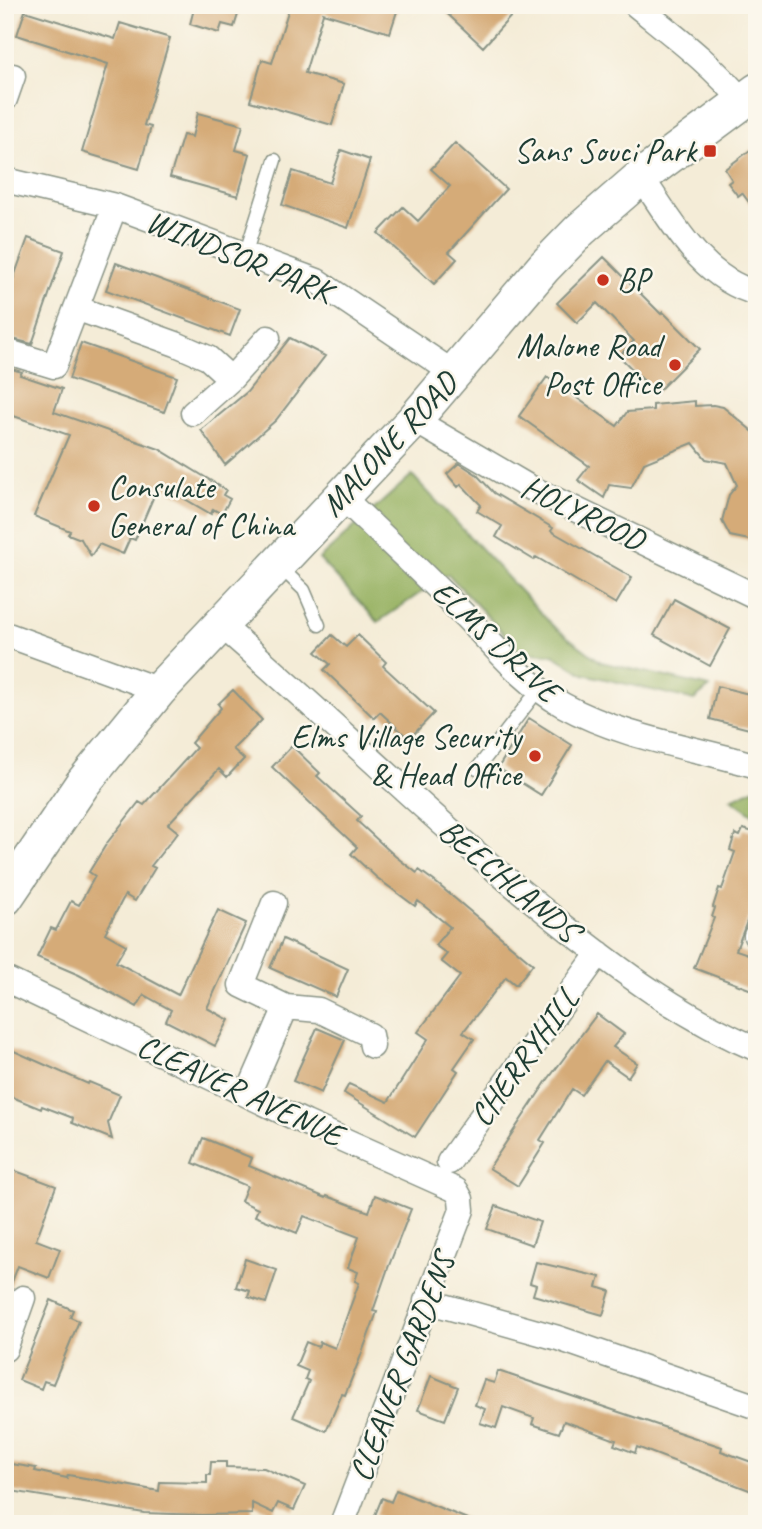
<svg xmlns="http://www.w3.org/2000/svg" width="762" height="1529" font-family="Caveat,sans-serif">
<rect width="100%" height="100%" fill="#fbf7ec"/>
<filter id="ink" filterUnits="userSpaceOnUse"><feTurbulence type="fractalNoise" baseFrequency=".0143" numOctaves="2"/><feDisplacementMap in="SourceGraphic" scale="14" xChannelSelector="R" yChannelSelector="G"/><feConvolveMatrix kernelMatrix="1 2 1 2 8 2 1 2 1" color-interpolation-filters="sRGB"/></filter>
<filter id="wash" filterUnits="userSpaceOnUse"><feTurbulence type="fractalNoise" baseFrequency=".00686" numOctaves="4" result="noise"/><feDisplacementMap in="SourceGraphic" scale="28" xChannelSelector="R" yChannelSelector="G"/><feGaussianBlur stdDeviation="1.57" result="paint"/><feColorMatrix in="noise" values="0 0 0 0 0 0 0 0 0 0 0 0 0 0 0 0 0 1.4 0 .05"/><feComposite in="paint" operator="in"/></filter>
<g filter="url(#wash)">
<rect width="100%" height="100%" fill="#f4ecd7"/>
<path fill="#99b365" stroke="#5c784c" stroke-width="2" d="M412 475 553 626 601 662 710 687 694 700 584 674 553 655 521 652 448 574 378 622 319 559Z
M757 787V817L731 799Z"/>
<g id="blocks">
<path fill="#d5ab78" d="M195 5H241L234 27 222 24 219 33 190 24Z
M290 5H399L390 33 323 13 305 73 344 84 332 125 250 101 262 60 272 63Z
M438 5H506L514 13 483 47Z
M25 11 115 39 120 23 170 38 144 125 151 127 139 169 82 152 108 64 17 35Z
M198 113 243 125 236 150 250 154 238 196 170 177 183 135 192 137Z
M455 143 506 189 449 252 457 259 434 284 378 233 403 207 418 221 450 186 431 169Z
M757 145V213L742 193 738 196 728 183 732 180 725 169Z
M341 150 370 160 348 228 282 205 293 171 330 183Z
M28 238 64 251 32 344 5 337V302Z
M604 257 661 314 663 312 700 349 656 393 619 356 634 341 597 303 577 323 557 303Z
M116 263 240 309 230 336 106 290Z
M290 338 325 356 276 420 225 465 201 430 247 392Z
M81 343 177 377 164 412 69 379Z
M5 367 22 372 20 375 62 389 54 412 159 449 226 490 223 495 230 499 222 514 213 509 211 514 159 484 135 540 130 538 123 554 99 544 91 556 81 539 68 534 70 531 34 516 69 435 5 413Z
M547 377 617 426 627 412 653 410V405L695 401V406L713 405 723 407 757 435V536L749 540 730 536 722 521 729 495 737 485 727 463 706 459 693 443 644 463 631 488 609 485 604 498 578 480 589 466 519 416Z
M459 463 476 474 494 493 553 528 551 531 632 577 616 604 536 557 534 560 496 537 502 526 477 511 481 505 461 484 458 487 447 474Z
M674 599 730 629 710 666 654 635Z
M332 635 346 647 358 635 386 662 383 666 434 713 409 739 380 712 374 718 324 670 330 664 316 652Z
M717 686 757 696V731L710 719Z
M233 690 262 720 233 749 244 759 227 777 219 769 168 824 178 832 151 866 155 868 135 901 125 895 105 933 126 945 116 962 178 995 218 910 246 923 207 1008 229 1020 215 1046 166 1021 171 1010 144 995 137 1007 79 975 37 957 51 928 56 930 71 901 79 905 95 876 89 872 107 843 139 802 144 805 196 748 191 743 221 708 218 704Z
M529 718 572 745 541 795 498 768Z
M292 746 320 773 317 776 361 816 357 821 395 856 417 873 419 870 434 881 533 964 516 985 506 977 463 1032 474 1039 454 1068 458 1071 415 1137 344 1093 349 1084 388 1102 428 1039 418 1032 460 976 441 961 447 954 435 945 450 927 418 901 415 906 376 877 351 854 357 847 272 767Z
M743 829 757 833V913L751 911 736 950 757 957V992L694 968 714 918 712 917 715 908 713 907 719 888 722 889 735 852 730 850 735 834 740 836Z
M283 939 348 969 336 997 270 968Z
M597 1014 624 1034 613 1047 637 1063 628 1077 605 1061 581 1095 572 1089 540 1140 545 1143 518 1186 489 1168 546 1082Z
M317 1028 345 1040 321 1093 293 1081Z
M5 1047 88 1084 89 1082 120 1095 108 1123 112 1139 72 1123 73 1118 42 1106 41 1109 5 1094Z
M203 1138 252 1158 249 1166 326 1198 327 1196 369 1212 375 1195 411 1209 388 1268 373 1311 377 1312 360 1358 345 1395 342 1394 326 1431 293 1417 309 1381 305 1379 308 1371 296 1366 306 1342 318 1347 320 1342 335 1348 359 1283 355 1281 358 1272 348 1268 359 1237 304 1216 297 1233 255 1216 258 1209 241 1201 247 1186 193 1163Z
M5 1167 56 1186 36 1240 60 1249 49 1278 18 1266 7 1295H5Z
M496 1206 540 1222 532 1245 487 1229Z
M245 1259 277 1270 266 1303 248 1297 250 1291 236 1287Z
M536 1262 600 1277 597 1287 610 1291 603 1315 533 1295 536 1285 530 1283Z
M51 1300 73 1310 70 1317 79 1321 53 1384 44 1381 41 1389 19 1380Z
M498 1371 722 1447 721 1451 757 1464V1493L637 1447 635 1453 614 1445 616 1440 564 1421 559 1433 532 1424 534 1418 503 1407 496 1428 480 1423 485 1409 475 1405 484 1380 494 1383Z
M431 1376 458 1387 445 1420 418 1410Z
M211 1462H226V1467L264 1468 305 1486 294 1510 278 1503 273 1513 252 1503V1514L202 1515 144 1513 5 1490V1463L36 1468 35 1471 67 1478 68 1475 159 1491 160 1482 207 1483V1475H210Z
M396 1490 477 1523V1524H377L380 1517 375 1515 382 1498 391 1502Z"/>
</g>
</g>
<g filter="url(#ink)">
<use href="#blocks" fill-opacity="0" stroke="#8a9486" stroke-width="2"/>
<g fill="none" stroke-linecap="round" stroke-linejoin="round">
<g stroke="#8a9486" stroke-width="15">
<path id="lane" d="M245 255 275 160
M280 567 304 590 319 625
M477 769 539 689"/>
</g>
<g stroke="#8a9486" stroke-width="27">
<path id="street" d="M636 5C674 36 712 64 743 102
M5 99 13 76
M641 177C672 221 701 279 757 293
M5 180 115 206 317 281 455 374
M76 308 176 344 208 358 231 379
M5 351 54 366 115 206
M193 413 231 379 268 338
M414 420 527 486 757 597
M342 497C382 535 422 572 461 612 493 644 523 683 563 705 623 738 692 747 757 766
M221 625C334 722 440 827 556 920 618 969 683 1018 757 1049
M5 634 159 690
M274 903 241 985 286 1007 319 1010 370 1035 372 1046
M756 936H757
M5 979 306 1123 456 1190 461 1199 462 1210 342 1524
M248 1094 286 1007
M449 1162 599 953
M426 1301 558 1338 757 1407
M5 1349 23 1298"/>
</g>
<g stroke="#8a9486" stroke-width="38">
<path id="secondary" d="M5 898 83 783 159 690 414 420 544 267 580 230 641 177 757 91"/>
</g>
<use href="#lane" stroke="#fff" stroke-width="12"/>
<use href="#street" stroke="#fff" stroke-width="24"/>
<use href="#secondary" stroke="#fff" stroke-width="35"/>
</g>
</g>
<g fill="#c8321e" stroke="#fbf7ec" stroke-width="2.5">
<rect x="703" y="144" width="14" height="14" rx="3.5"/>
<circle cx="603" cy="280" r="7"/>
<circle cx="675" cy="365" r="7"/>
<circle cx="94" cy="506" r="7"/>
<circle cx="535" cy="756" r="7"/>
</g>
<g text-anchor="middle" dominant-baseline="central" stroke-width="5" stroke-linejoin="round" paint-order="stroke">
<g font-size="33" fill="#1f3d34" stroke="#fbf7ec" text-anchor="end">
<text x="696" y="151">Sans Souci Park</text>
<text x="617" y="280" text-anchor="start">BP</text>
<text x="661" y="346">Malone Road<tspan x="661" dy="38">Post Office</tspan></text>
<text x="108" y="487" text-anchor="start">Consulate<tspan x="108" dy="38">General of China</tspan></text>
<text x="521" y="737">Elms Village Security<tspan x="521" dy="38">&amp; Head Office</tspan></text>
</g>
<g font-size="33" fill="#1f3d34" stroke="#fbf7ec">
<text transform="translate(239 256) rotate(22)">WINDSOR PARK</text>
<text transform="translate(389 444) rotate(-47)">MALONE ROAD</text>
<text transform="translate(583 513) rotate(26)">HOLYROOD</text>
<text transform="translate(496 641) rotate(43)">ELMS DRIVE</text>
<text transform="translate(509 880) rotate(40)">BEECHLANDS</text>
<text transform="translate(524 1057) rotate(-54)">CHERRYHILL</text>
<text transform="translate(240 1090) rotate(25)">CLEAVER AVENUE</text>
<text transform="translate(402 1367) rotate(-69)">CLEAVER GARDENS</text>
</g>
</g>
<rect width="762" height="1529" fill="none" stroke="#fbf7ec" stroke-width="28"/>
</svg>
